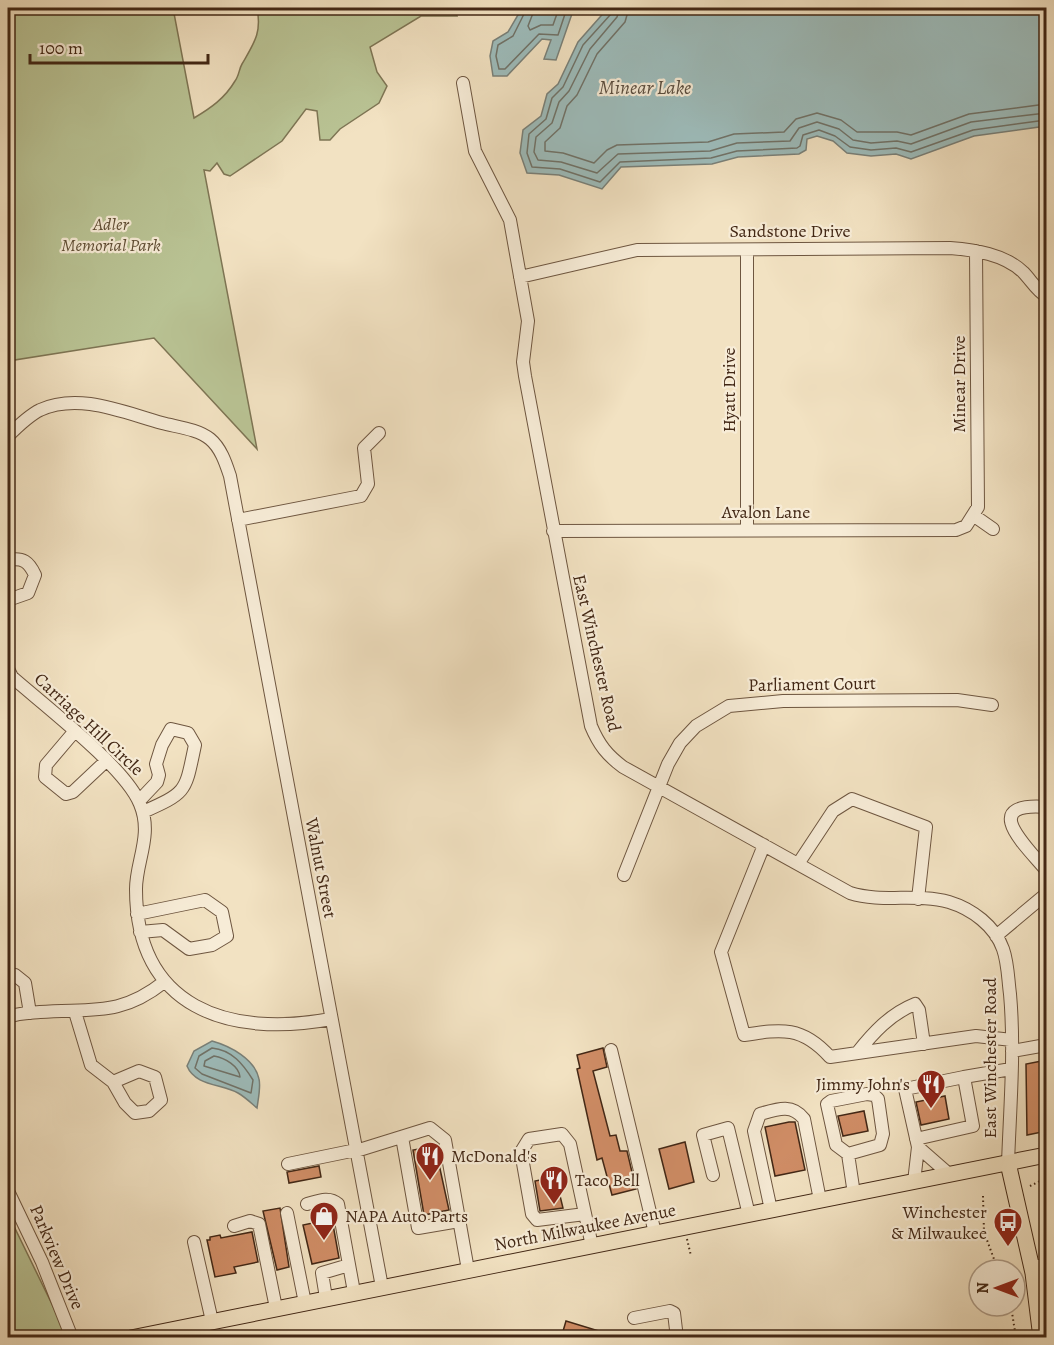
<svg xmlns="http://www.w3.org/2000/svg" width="1054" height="1345" font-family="Alegreya,serif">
<rect width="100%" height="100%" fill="#f2e2c2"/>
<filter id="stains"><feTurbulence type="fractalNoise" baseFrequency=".00333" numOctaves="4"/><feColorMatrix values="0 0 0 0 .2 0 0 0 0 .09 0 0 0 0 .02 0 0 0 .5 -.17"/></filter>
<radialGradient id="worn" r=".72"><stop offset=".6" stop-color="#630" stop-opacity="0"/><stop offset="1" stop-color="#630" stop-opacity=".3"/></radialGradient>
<path fill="#b9c394" stroke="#7e7554" stroke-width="1.5" d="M8 8H173L194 118C211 108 225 98 235 81 239 76 239 69 242 64 254 43 262 33 257 8H454L457 16H421L370 47 377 72 387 86 379 103 340 129 330 140H320L317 111 306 109 282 141 230 176 224 174 217 163 210 171 204 170 257 449 154 338 8 361Z
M8 1214 67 1335 8 1337Z"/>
<path fill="#9dbcbb" stroke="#798079" stroke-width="1.5" d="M522 8H574L556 60 544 59 551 40 542 39 507 76H493L490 56 493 41 508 32Z
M608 8H1046V126L974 136 911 159 896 154 871 156 847 153 833 141 817 136 807 139 806 150 799 154 738 157 712 164 621 167 602 189 559 175 527 173 520 153 523 130 541 116 547 94 558 84 578 42Z
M212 1041C230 1046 255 1059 259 1079 261 1087 258 1100 257 1108 251 1103 245 1097 238 1093 222 1084 195 1086 187 1066L194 1051Z"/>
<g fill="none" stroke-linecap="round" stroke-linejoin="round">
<path stroke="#707268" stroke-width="1.5" d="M527 8 513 36 498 45 496 56 499 69H505L539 34 558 35 567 8
M535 8 528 26 530 30 541 25H553L559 8
M612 8 611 14 583 45 563 87 552 98 546 119 529 134 527 153 532 167 560 169 600 182 620 162 711 158 737 151 797 148 800 146 803 135 819 130 835 136 850 147 871 150 896 148 911 152 973 130 1046 120
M620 8 617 17 590 49 569 91 559 102 552 123 536 137 534 152 538 160 561 162 597 173 618 154 710 151 737 143 790 141 799 128 817 122 839 129 853 140 871 143 897 141 911 144 971 122 1046 113
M629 8 625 22 597 54 577 95 567 106 560 128 545 142V151L563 153 594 163 607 150 617 145 708 142 734 134 784 132 796 119 817 113 841 120 857 132H897L911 135 969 114 1046 104
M212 1048C232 1050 243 1064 253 1080L251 1093 202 1074 195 1068 199 1056Z
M214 1056C225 1058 239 1066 240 1077L204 1066 205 1061Z"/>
</g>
<path fill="#d08d66" stroke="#422715" stroke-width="1.5" d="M603 1048 607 1067 593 1071 610 1136 616 1135 620 1151H627L636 1189 612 1195 602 1158 597 1160 577 1069 580 1068 577 1055Z
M1047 1060V1131L1027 1135 1026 1064Z
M945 1096 949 1119 921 1125 916 1102Z
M864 1111 868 1131 843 1136 838 1116Z
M789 1122H795L805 1170 775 1176 765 1127Z
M685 1142 694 1182 669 1189 659 1149Z
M435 1146 449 1210 424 1215 413 1150Z
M319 1166 321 1177 289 1183 287 1172Z
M554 1171 563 1208 540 1211 535 1181 545 1179 544 1173Z
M280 1208 289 1267 277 1270 263 1211Z
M332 1219 339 1258 312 1264 303 1225Z
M252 1232 258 1262 234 1267 236 1273 215 1277 207 1240H210V1237L220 1235 221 1238Z
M566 1321 612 1335V1338H561Z"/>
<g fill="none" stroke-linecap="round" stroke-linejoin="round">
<g stroke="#6e5640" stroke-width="14">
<path id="minor" d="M463 83 475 151 510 220 528 321 523 362 525 376 591 726C599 745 607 755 623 767L850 893C882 903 917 893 949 902 972 909 995 926 1003 949 1008 963 1008 979 1010 994 1015 1050 1010 1107 1008 1163
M747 250V530
M520 277 637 250 950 248C975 250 1004 254 1023 272 1031 280 1036 290 1046 296
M8 436C17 427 28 416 40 410 79 392 125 413 162 423 177 427 198 429 210 439 221 448 226 464 230 476L382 1287
M973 515 993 529
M238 520 361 496 368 484 364 448 379 433
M553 531 956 530 966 526 978 507 976 251
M8 560C23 557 29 562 35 575L28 593 8 600
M8 669 12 677C45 706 125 767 140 804 153 835 136 861 136 889 136 1008 229 1038 331 1019
M74 732 46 765 45 777 66 794 73 792 106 761
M139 801 157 782 159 775 156 764 162 745 171 729 188 733 195 745C185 792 188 792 143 812
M1046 807C978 802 1026 846 1046 870
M764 845 721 952 744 1035C782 1029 802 1026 830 1057L976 1036 1012 1040
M798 864 833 811 852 799 926 827 918 899
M624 875 668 764 680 743 696 726 729 706 783 701 957 700 992 705
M137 914 205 900 222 912 227 936 212 945 189 949 163 930 140 932
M996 936 1046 894
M8 974 15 975 25 983 30 1013
M75 1012 91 1065 113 1082 125 1103 135 1113 149 1111 161 1100 155 1077 139 1071 113 1082
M8 1017C18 1013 29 1013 40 1012 91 1008 120 1017 164 982
M611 1050 655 1233
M1012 1051 1046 1045
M857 1053C873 1033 890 1014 915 1004L919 1010 924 1044
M402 1137 418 1228 459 1221
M916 1139 973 1126 964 1077 1011 1069
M918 1147 950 1175
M356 1151 430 1128 445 1140 468 1270
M848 1154 880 1145 883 1134 878 1099 874 1095 867 1094 831 1101 827 1104 836 1145 848 1154 854 1194
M288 1164 356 1150
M713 1175 703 1135 728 1128 749 1215
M914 1182 918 1147 905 1089 964 1077
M8 1191 42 1262 72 1338
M307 1204C318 1201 329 1196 338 1204L354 1292
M771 1210 754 1131 760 1114C777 1109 792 1103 804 1119L820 1200
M287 1213 305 1303
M585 1214 537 1220 532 1214 521 1152 529 1139 562 1134 570 1144 592 1246
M234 1226 250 1221 259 1224 276 1308
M194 1242 212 1321
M1031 1266H1046
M1036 1296 1046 1288
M326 1298 322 1273 349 1265
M634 1318 670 1311 674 1313 677 1338"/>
</g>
<g stroke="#422715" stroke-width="17">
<path id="major" d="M1008 1163 1033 1273 1041 1338
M131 1338 1046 1155"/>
</g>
<path stroke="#422715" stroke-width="2" stroke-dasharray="1.5 3" stroke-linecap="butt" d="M1044 1171 1046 1179
M1030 1186 1046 1178
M983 1196 984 1232 998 1270
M687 1239 691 1256
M1011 1306 1016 1338"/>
<use href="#minor" stroke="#f7ecd7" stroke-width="12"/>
<use href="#major" stroke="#f2e2c2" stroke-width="15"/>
</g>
<defs>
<g id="restaurant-pin" transform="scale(1.5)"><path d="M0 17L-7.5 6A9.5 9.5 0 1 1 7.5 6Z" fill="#8f2418" stroke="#f7ecd7"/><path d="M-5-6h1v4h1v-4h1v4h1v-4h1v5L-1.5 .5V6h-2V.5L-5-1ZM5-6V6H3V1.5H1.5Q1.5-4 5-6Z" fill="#fff"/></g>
<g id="shop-pin" transform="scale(1.5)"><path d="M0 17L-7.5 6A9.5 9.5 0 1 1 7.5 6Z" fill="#8f2418" stroke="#f7ecd7"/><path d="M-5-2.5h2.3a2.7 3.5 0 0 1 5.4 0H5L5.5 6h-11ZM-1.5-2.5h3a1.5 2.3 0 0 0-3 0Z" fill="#fff"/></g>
<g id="bus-pin" transform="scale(1.5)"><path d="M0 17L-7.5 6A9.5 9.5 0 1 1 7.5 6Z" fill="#8f2418" stroke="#f7ecd7"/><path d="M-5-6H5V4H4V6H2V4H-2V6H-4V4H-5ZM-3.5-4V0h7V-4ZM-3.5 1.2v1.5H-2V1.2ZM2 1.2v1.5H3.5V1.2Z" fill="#fff"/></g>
</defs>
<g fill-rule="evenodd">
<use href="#restaurant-pin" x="931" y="1084"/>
<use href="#restaurant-pin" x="430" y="1156"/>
<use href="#restaurant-pin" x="554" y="1180"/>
<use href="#shop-pin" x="324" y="1216"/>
<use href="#bus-pin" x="1008" y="1222"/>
</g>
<g text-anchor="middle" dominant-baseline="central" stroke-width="4.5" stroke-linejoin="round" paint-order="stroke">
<g font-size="18" font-style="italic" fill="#604e35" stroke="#f7ecd7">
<text x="111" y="224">Adler<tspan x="111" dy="21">Memorial Park</tspan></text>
</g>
<g font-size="18" fill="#422715" stroke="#f7ecd7">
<text x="790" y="231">Sandstone Drive</text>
<text transform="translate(959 384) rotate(-90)">Minear Drive</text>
<text transform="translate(729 390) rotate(-90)">Hyatt Drive</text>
<text x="766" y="512">Avalon Lane</text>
<text transform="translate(597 653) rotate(77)">East Winchester Road</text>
<text transform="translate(812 684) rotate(-1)">Parliament Court</text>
<text transform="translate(89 724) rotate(43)">Carriage Hill Circle</text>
<text transform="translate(321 868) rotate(79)">Walnut Street</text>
<text transform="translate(990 1058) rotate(-90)">East Winchester Road</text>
<text transform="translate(585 1227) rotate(-11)">North Milwaukee Avenue</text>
<text transform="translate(57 1257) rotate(67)">Parkview Drive</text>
</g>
<g font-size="18" fill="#422715" stroke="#f7ecd7" text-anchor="start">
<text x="910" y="1084" text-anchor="end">Jimmy John's</text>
<text x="451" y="1156">McDonald's</text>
<text x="575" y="1180">Taco Bell</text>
<text x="987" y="1212" text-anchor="end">Winchester<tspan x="987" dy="21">&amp; Milwaukee</tspan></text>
<text x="345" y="1216">NAPA Auto Parts</text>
</g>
<g font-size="20" font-style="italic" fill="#594c3e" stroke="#f7ecd7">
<text x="645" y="87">Minear Lake</text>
</g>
</g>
<rect width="1054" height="1345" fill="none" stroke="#f2e2c2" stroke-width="30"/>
<rect x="9" y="9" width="1036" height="1327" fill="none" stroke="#422715" stroke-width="3"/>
<rect x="15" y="15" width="1024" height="1315" fill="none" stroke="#422715" stroke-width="1.5"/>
<g transform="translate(997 1288) rotate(270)"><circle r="28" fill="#f7ecd7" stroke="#af9d89" stroke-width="1.5"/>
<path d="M0-4.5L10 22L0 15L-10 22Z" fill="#8f2418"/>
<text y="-9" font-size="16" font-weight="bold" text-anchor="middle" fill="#422715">N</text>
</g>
<path d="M30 54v9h178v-9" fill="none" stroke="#422715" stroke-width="3"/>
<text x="39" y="54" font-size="18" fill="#422715" stroke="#f7ecd7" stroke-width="4.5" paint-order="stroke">100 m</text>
<rect width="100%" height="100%" filter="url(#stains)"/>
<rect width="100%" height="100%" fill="url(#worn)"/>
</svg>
